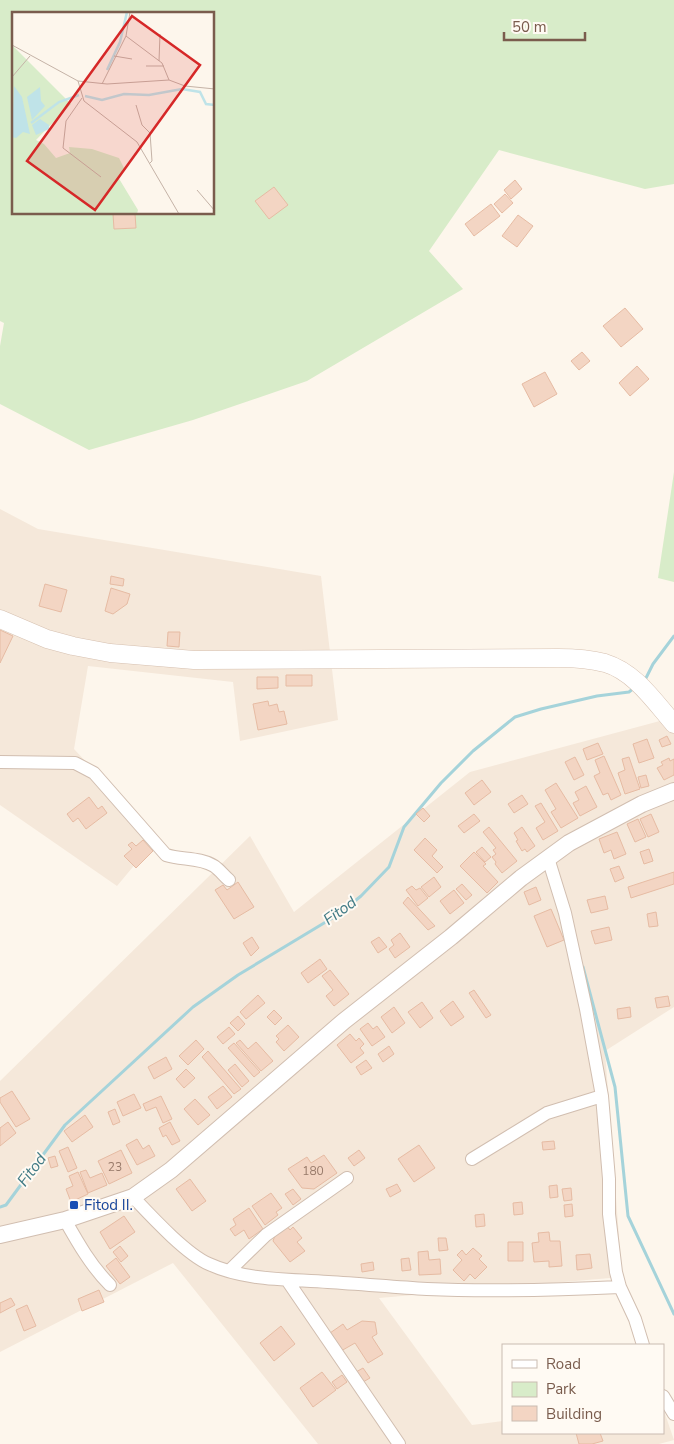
<svg xmlns="http://www.w3.org/2000/svg" width="674" height="1444" font-family="'Nunito Sans',sans-serif">
<rect width="100%" height="100%" fill="#fdf6ec"/>
<path fill="#f5e8da" d="M0 509 38 529 321 576 338 720 240 741 233 682 88 666 74 749 157 838 117 886 0 805Z
M671 718 674 720V1007L605 1051 622 1277 379 1298 472 1425 503 1421V1433H663V1408L674 1440 659 1444H318L173 1263 0 1352V1081L250 836 294 912 470 772Z"/>
<path fill="#d8ecc9" fill-rule="evenodd" d="M0 0H674V184L645 189 499 150 429 251 463 289 307 381 193 420 89 450 0 404V346L4 323 0 321ZM14 14H214V214H14Z
M674 472V582L658 578Z"/>
<g fill="none" stroke-linecap="round" stroke-linejoin="round">
<path stroke="#a5d3da" stroke-width="3" d="M643 681 646 678 653 664 674 636
M583 967 615 1087 628 1216 674 1314
M0 1207 6 1205 65 1125 193 1007 238 975 339 914 361 896 389 867 404 827 441 783 473 751 515 717 541 709 597 696 629 692 634 688"/>
</g>
<path fill="#f3d5c3" stroke="#e6bba3" d="M515 180 522 189 511 199 504 190Z
M274 187 288 205 269 219 255 201Z
M505 194 513 203 502 213 494 204Z
M491 204 500 216 474 236 465 224Z
M113 214H135L136 228 114 229Z
M518 215 533 226 517 247 502 236Z
M625 308 643 329 621 347 603 326Z
M582 352 590 361 579 370 571 361Z
M637 366 649 379 630 396 619 383Z
M545 372 557 394 534 407 522 384Z
M111 576 124 579 123 586 110 584Z
M45 584 67 590 61 612 39 606Z
M111 588 130 594 127 604 113 614 105 611Z
M0 630 13 636 0 663Z
M168 632H180L179 647 167 646Z
M286 675H312V686H286Z
M257 677H278V688L257 689Z
M268 701 269 706 277 704 279 712 284 711 287 724 258 730 253 704Z
M667 736 671 744 662 747 659 740Z
M647 739 654 758 639 763 633 744Z
M598 743 603 754 587 760 583 749Z
M604 756 621 795 611 800 608 793 603 795 594 776 600 773 595 760Z
M575 757 584 775 574 780 565 762Z
M629 757 640 789 625 794 618 773 625 770 622 759Z
M669 758 670 761 674 759V775L664 780 657 768 663 765 661 762Z
M646 775 649 786 641 788 638 777Z
M482 780 491 792 474 805 465 793Z
M556 783 578 818 561 828 551 812 556 809 545 790Z
M586 786 597 807 580 816 573 803 579 800 575 792Z
M522 795 528 804 514 813 508 804Z
M89 797 98 809 102 806 107 813 86 829 78 818 73 822 67 814Z
M541 803 558 831 543 840 536 828 545 822 535 806Z
M423 808 430 816 424 822 416 814Z
M474 814 480 821 464 833 458 826Z
M651 814 659 832 648 837 640 819Z
M638 819 646 837 635 842 627 824Z
M489 827 517 861 502 873 495 864 496 862 492 857 496 854 493 850 496 848 483 832Z
M522 827 535 846 527 852 525 849 522 851 516 841 518 840 514 833Z
M617 832 626 854 614 859 611 850 604 853 599 839Z
M425 838 437 850 432 856 443 867 437 873 414 850Z
M143 840 153 851 136 868 124 856 132 849 128 845 132 842 136 846Z
M482 847 491 857 485 862 476 852Z
M649 849 653 861 644 864 640 852Z
M474 852 486 864 483 866 498 882 487 893 460 866Z
M619 866 624 878 615 882 610 869Z
M674 872V884L631 898 628 887Z
M434 877 441 887 429 897 421 887Z
M238 882 254 907 234 919 215 890 223 885 227 890Z
M462 884 472 895 466 900 456 889Z
M412 886 416 890 420 888 428 898 418 906 406 890Z
M536 887 541 900 529 905 524 892Z
M454 890 464 903 450 914 440 901Z
M605 896 608 909 591 913 587 900Z
M408 897 435 926 428 930 403 903Z
M551 909 564 940 547 947 534 916Z
M656 912 658 926 649 927 647 914Z
M609 927 612 940 595 944 591 931Z
M400 933 410 947 395 958 389 949 394 945 391 940Z
M252 937 259 948 251 956 243 943Z
M379 937 387 947 378 953 371 942Z
M320 959 327 969 308 983 301 973Z
M330 970 349 994 334 1006 326 996 333 990 322 976Z
M474 990 491 1015 486 1018 469 993Z
M258 995 265 1003 246 1019 240 1012Z
M668 996 670 1006 657 1008 655 998Z
M453 1001 464 1017 451 1026 440 1011Z
M422 1002 433 1018 420 1028 408 1012Z
M394 1007 405 1023 392 1033 381 1017Z
M630 1007 631 1017 618 1019 617 1009Z
M274 1010 282 1018 275 1025 267 1017Z
M238 1016 245 1024 238 1031 230 1023Z
M368 1023 373 1029 377 1026 385 1037 372 1046 360 1029Z
M288 1025 299 1037 284 1051 276 1042 279 1039 276 1036Z
M229 1027 235 1034 223 1044 217 1037Z
M350 1034 356 1041 359 1038 364 1044 360 1048 364 1053 351 1063 337 1045Z
M196 1040 204 1049 188 1065 179 1056Z
M240 1040 248 1049 256 1042 273 1061 261 1071 236 1043Z
M234 1043 260 1072 254 1077 228 1048Z
M389 1046 394 1054 383 1062 378 1054Z
M208 1051 241 1089 234 1094 202 1057Z
M166 1057 172 1069 154 1079 148 1067Z
M366 1060 372 1068 361 1075 356 1067Z
M235 1064 249 1081 242 1087 228 1070Z
M186 1069 195 1078 184 1088 176 1079Z
M223 1086 232 1097 217 1109 208 1097Z
M12 1091 30 1119 16 1127 0 1102V1098Z
M134 1094 141 1108 123 1116 117 1102Z
M161 1096 172 1119 163 1123 156 1107 146 1111 143 1104Z
M195 1099 210 1115 198 1125 184 1109Z
M115 1109 120 1122 113 1125 108 1112Z
M85 1115 93 1127 72 1142 64 1131Z
M8 1122 16 1133 0 1146V1128Z
M170 1122 180 1141 172 1145 166 1135 163 1137 159 1128Z
M137 1139 143 1149 149 1145 155 1156 137 1165 126 1145Z
M554 1141 555 1149 543 1150 542 1142Z
M419 1145 435 1168 414 1182 398 1159Z
M68 1147 77 1168 68 1172 59 1151Z
M121 1150 132 1173 109 1184 98 1161Z
M359 1150 365 1158 354 1166 348 1158Z
M324 1155 337 1173 314 1189 302 1188 288 1169 307 1157 311 1163Z
M55 1156 58 1166 51 1168 48 1158Z
M86 1170 90 1178 102 1173 107 1185 88 1193 80 1172Z
M78 1172 88 1194 71 1202 66 1189 73 1186 69 1176Z
M190 1179 206 1201 192 1211 176 1189Z
M397 1184 401 1191 390 1197 386 1189Z
M557 1185 558 1197 550 1198 549 1186Z
M571 1188 572 1200 564 1201 562 1189Z
M293 1189 301 1199 293 1205 285 1194Z
M271 1193 282 1208 276 1212 278 1215 265 1225 252 1206Z
M522 1202 523 1214 514 1215 513 1203Z
M572 1204 573 1216 565 1217 564 1205Z
M249 1208 263 1229 249 1239 244 1230 235 1236 230 1229 236 1225 233 1219Z
M484 1214 485 1226 476 1227 475 1215Z
M124 1216 135 1232 110 1249 100 1232Z
M286 1225 290 1230 293 1227 302 1238 297 1242 305 1251 290 1262 273 1241 276 1233Z
M549 1232 550 1241H560L562 1266 549 1267V1261L534 1262 532 1243 539 1242 538 1233Z
M438 1238H446L448 1250 439 1251Z
M508 1242H523V1261H508Z
M120 1246 128 1256 121 1262 113 1252Z
M473 1248 482 1256 479 1259 487 1267 475 1279 470 1274 464 1281 453 1270 462 1260 457 1255 462 1250 466 1255Z
M428 1251 429 1260 440 1259 441 1274 419 1275 418 1252Z
M590 1254 592 1268 577 1270 576 1255Z
M116 1258 130 1277 120 1284 106 1266Z
M409 1258 411 1270 402 1271 401 1259Z
M373 1262 374 1270 362 1272 361 1264Z
M99 1290 104 1302 82 1311 78 1299Z
M11 1298 15 1305 0 1313V1303Z
M27 1305 36 1326 24 1331 16 1310Z
M362 1321 375 1322 377 1334 372 1337 383 1354 368 1363 355 1343 341 1351 330 1333 343 1324 347 1330Z
M281 1326 295 1344 274 1361 260 1343Z
M363 1368 370 1378 363 1382 356 1372Z
M322 1372 336 1390 313 1407 300 1388Z
M342 1375 347 1382 337 1389 332 1382Z
M576 1433H600L603 1441 592 1444H579Z"/>
<g fill="none" stroke-linecap="round" stroke-linejoin="round">
<g stroke="#d1beb0" stroke-width="14">
<path id="minor" d="M0 762 75 763 94 773 166 855C181 860 200 857 214 866 220 870 224 876 229 880
M548 858 565 913 586 1009 602 1096 609 1179V1214L616 1272 620 1287 635 1319 643 1345
M472 1159 547 1113 602 1096
M133 1197C151 1216 186 1254 209 1264 246 1281 289 1279 328 1282 361 1284 394 1287 427 1289 491 1292 556 1290 620 1287
M65 1220C78 1243 91 1266 110 1285
M229 1271 266 1235 347 1178
M287 1280 399 1444
M663 1396 674 1414"/>
</g>
<g stroke="#d1beb0" stroke-width="18">
<path id="tertiary" d="M0 1235 65 1220 133 1197 171 1170 344 1021 451 937 521 878 569 843 642 804 674 791"/>
</g>
<g stroke="#d6c0b0" stroke-width="19">
<path id="secondary" d="M0 619 47 639 73 646 110 653 194 660 558 658C574 658 590 659 605 663 635 672 654 701 674 724"/>
</g>
<use href="#minor" stroke="#fff" stroke-width="12"/>
<use href="#tertiary" stroke="#fff" stroke-width="16"/>
<use href="#secondary" stroke="#fff" stroke-width="18"/>
</g>
<rect fill="#1a4fb4" stroke="#fffaf3" stroke-width="2" x="69" y="1200" width="10" height="10" rx="2.5"/>
<g text-anchor="middle" dominant-baseline="central" stroke-width="4" stroke-linejoin="round" paint-order="stroke">
<g font-size="12" fill="#987a6a">
<text x="115" y="1167">23</text>
<text x="313" y="1171">180</text>
</g>
<g font-size="15" fill="#164399" stroke="#fffaf3" text-anchor="start">
<text x="84" y="1205">Fitod II.</text>
</g>
<g font-size="16" font-style="italic" fill="#437c86" stroke="#fffaf3">
<text transform="translate(340 911) rotate(-36)">Fitod</text>
<text transform="translate(32 1170) rotate(-53)">Fitod</text>
</g>
</g>
<g transform="translate(12 12)">
<rect width="202" height="202" fill="#fdf6ec"/>
<path d="M0 33 59 92 24 128 32 132 44 146 58 141 57 135 80 137 107 146 113 158 106 165 126 198 125 202H0Z" fill="#d8ecc9"/>
<path d="M2 74 10 85 18 122 11 120 4 126 0 125ZM28 75 29 89 33 94 20 108 15 85ZM28 107 37 113V117L24 123 20 113Z" fill="#bfe3e8"/>
<path fill="none" stroke="#bfe3e8" stroke-width="2.5" d="M95 58 108 30 115 0M73 84 90 88 112 82 137 83 170 77 188 80 194 92 203 93M19 111 47 90 67 83"/>
<path fill="none" stroke="#c5b3a7" stroke-width="1" d="M114 24 150 51 157 68M0 33 66 69 72 89 125 130 167 202M102 44 120 47M147 49 148 22M134 54H152M0 65 18 44M66 69 95 72 157 68 173 74 203 77M90 72 114 24 118 0M70 86 54 109 51 136 89 165M124 93 130 113 138 121 140 149 137 152M185 178 203 199"/>
<path fill="#d62828" fill-opacity="0.15" stroke="#d62828" stroke-width="2.5" d="M120 4 188 53 83 198 15 149Z"/>
<rect width="202" height="202" fill="none" stroke="#7a5c4d" stroke-width="2.5"/>
</g>
<rect x="502" y="1344" width="162" height="90" fill="#fffaf3" stroke="#cabbb1"/>
<rect x="512" y="1360" width="25" height="8" fill="#ffffff" stroke="#cabbb1"/>
<text x="546" y="1369" font-size="15" fill="#7a5c4d">Road</text>
<rect x="512" y="1382" width="25" height="15" fill="#d8ecc9" stroke="#cabbb1"/>
<text x="546" y="1394" font-size="15" fill="#7a5c4d">Park</text>
<rect x="512" y="1406" width="25" height="15" fill="#f3d5c3" stroke="#cabbb1"/>
<text x="546" y="1419" font-size="15" fill="#7a5c4d">Building</text>
<path d="M504 32v8h81v-8" fill="none" stroke="#7a5c4d" stroke-width="2.5"/>
<text x="512" y="32" font-size="15" fill="#7a5c4d" stroke="#fffaf3" stroke-width="4" paint-order="stroke">50 m</text>
</svg>
